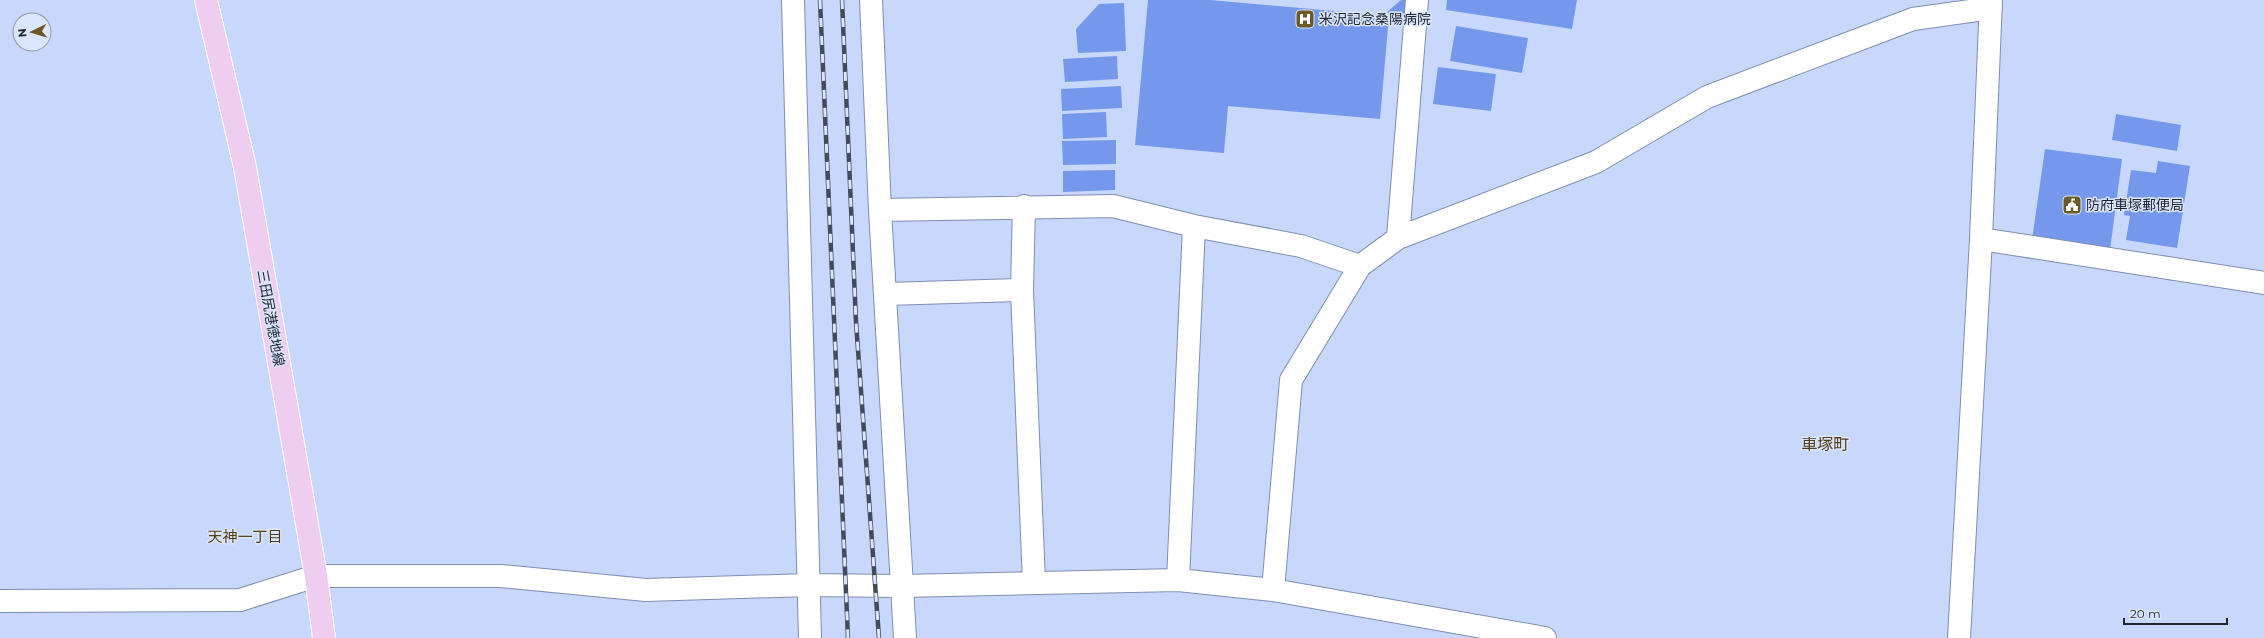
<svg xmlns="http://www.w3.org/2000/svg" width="2264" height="638" font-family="Montserrat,'Noto Sans JP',sans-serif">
<rect width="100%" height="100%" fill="#c7d8fc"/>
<path fill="#7598ec" d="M1148 0H1210L1389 16 1380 119 1228 106 1224 153 1135 145Z
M1401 0H1421L1397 23 1387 12Z
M1447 0H1577L1572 29 1446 10Z
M1124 3 1126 51 1078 53 1076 29 1099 4Z
M1456 26 1528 38 1522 73 1450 61Z
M1117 56 1118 79 1065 82 1063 59Z
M1438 67 1496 74 1491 111 1433 104Z
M1121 86 1122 108 1062 111 1061 89Z
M1106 112 1107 137 1063 139 1062 114Z
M2116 114 2181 125 2177 151 2112 140Z
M1116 140V164L1063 165 1062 141Z
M2045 149 2122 159 2110 250 2032 240Z
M2158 161 2190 166 2177 248 2126 240 2130 216 2124 215 2131 170 2156 173Z
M1115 170V190L1063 192V171Z"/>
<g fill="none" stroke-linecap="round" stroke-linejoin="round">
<g stroke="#7f8eaf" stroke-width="24">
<path id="minor" d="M793 0 810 638
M871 0 880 210 905 638
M1024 206 1022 290 1034 583
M880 210 1113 206 1194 226 1301 246 1360 266
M1398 238 1417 0
M1981 239 2264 283
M887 294 1022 290
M1178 580 1194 226
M1273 590 1291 380 1360 266 1398 238 1596 162 1707 97 1913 19 1991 8
M0 601 240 600 316 576H501L646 590 808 585 901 586 1178 580 1273 590 1545 638
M1959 638 1981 239 1991 0"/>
</g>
<g stroke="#fff" stroke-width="24">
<path id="major" d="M206 0 245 167 316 576 324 638"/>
</g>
<use href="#minor" stroke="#fff" stroke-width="22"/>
<use href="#major" stroke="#efcdf0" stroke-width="22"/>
<g stroke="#424a5c" stroke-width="4.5">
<path id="rail" d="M820 0 848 638
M842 0 856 322 879 638"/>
</g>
<use href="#rail" stroke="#dbe5fb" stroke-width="3" stroke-dasharray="9" stroke-linecap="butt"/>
</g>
<defs>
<g id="hospital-square" transform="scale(1)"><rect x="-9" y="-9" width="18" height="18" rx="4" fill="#6d5827" stroke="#dbe5fb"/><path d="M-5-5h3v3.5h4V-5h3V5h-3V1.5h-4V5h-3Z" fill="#fff"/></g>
<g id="civic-square" transform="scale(1)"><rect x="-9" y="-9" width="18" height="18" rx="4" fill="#6d5827" stroke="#dbe5fb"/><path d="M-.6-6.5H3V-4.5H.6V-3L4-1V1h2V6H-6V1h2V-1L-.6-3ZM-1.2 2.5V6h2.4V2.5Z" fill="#fff"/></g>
</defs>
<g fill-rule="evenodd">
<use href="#hospital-square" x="1305" y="19"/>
<use href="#civic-square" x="2072" y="205"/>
</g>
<g text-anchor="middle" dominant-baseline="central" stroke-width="3" stroke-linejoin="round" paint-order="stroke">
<g font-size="14" fill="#1e2431" stroke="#dbe5fb" text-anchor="start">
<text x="1319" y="19">米沢記念桑陽病院</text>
<text x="2086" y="205">防府車塚郵便局</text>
</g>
<g font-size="14" fill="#1e2431" stroke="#dbe5fb">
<text transform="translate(271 318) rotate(80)">三田尻港徳地線</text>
</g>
<g font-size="15" fill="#4f3e17" stroke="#dbe5fb">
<text x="245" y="536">天神一丁目</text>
</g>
<g font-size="16" fill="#4f3e17" stroke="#dbe5fb">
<text x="1825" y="444">車塚町</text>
</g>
</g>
<g transform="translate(32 32) rotate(265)"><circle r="19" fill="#dbe5fb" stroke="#8f98aa"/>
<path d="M0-3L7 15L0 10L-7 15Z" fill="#6d5827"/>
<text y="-6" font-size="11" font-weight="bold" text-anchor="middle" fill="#1e2431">N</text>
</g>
<path d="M2124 618v6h103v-6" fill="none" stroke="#1e2431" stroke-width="2"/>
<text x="2130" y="618" font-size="12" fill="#1e2431" stroke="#dbe5fb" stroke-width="3" paint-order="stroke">20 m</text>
</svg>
